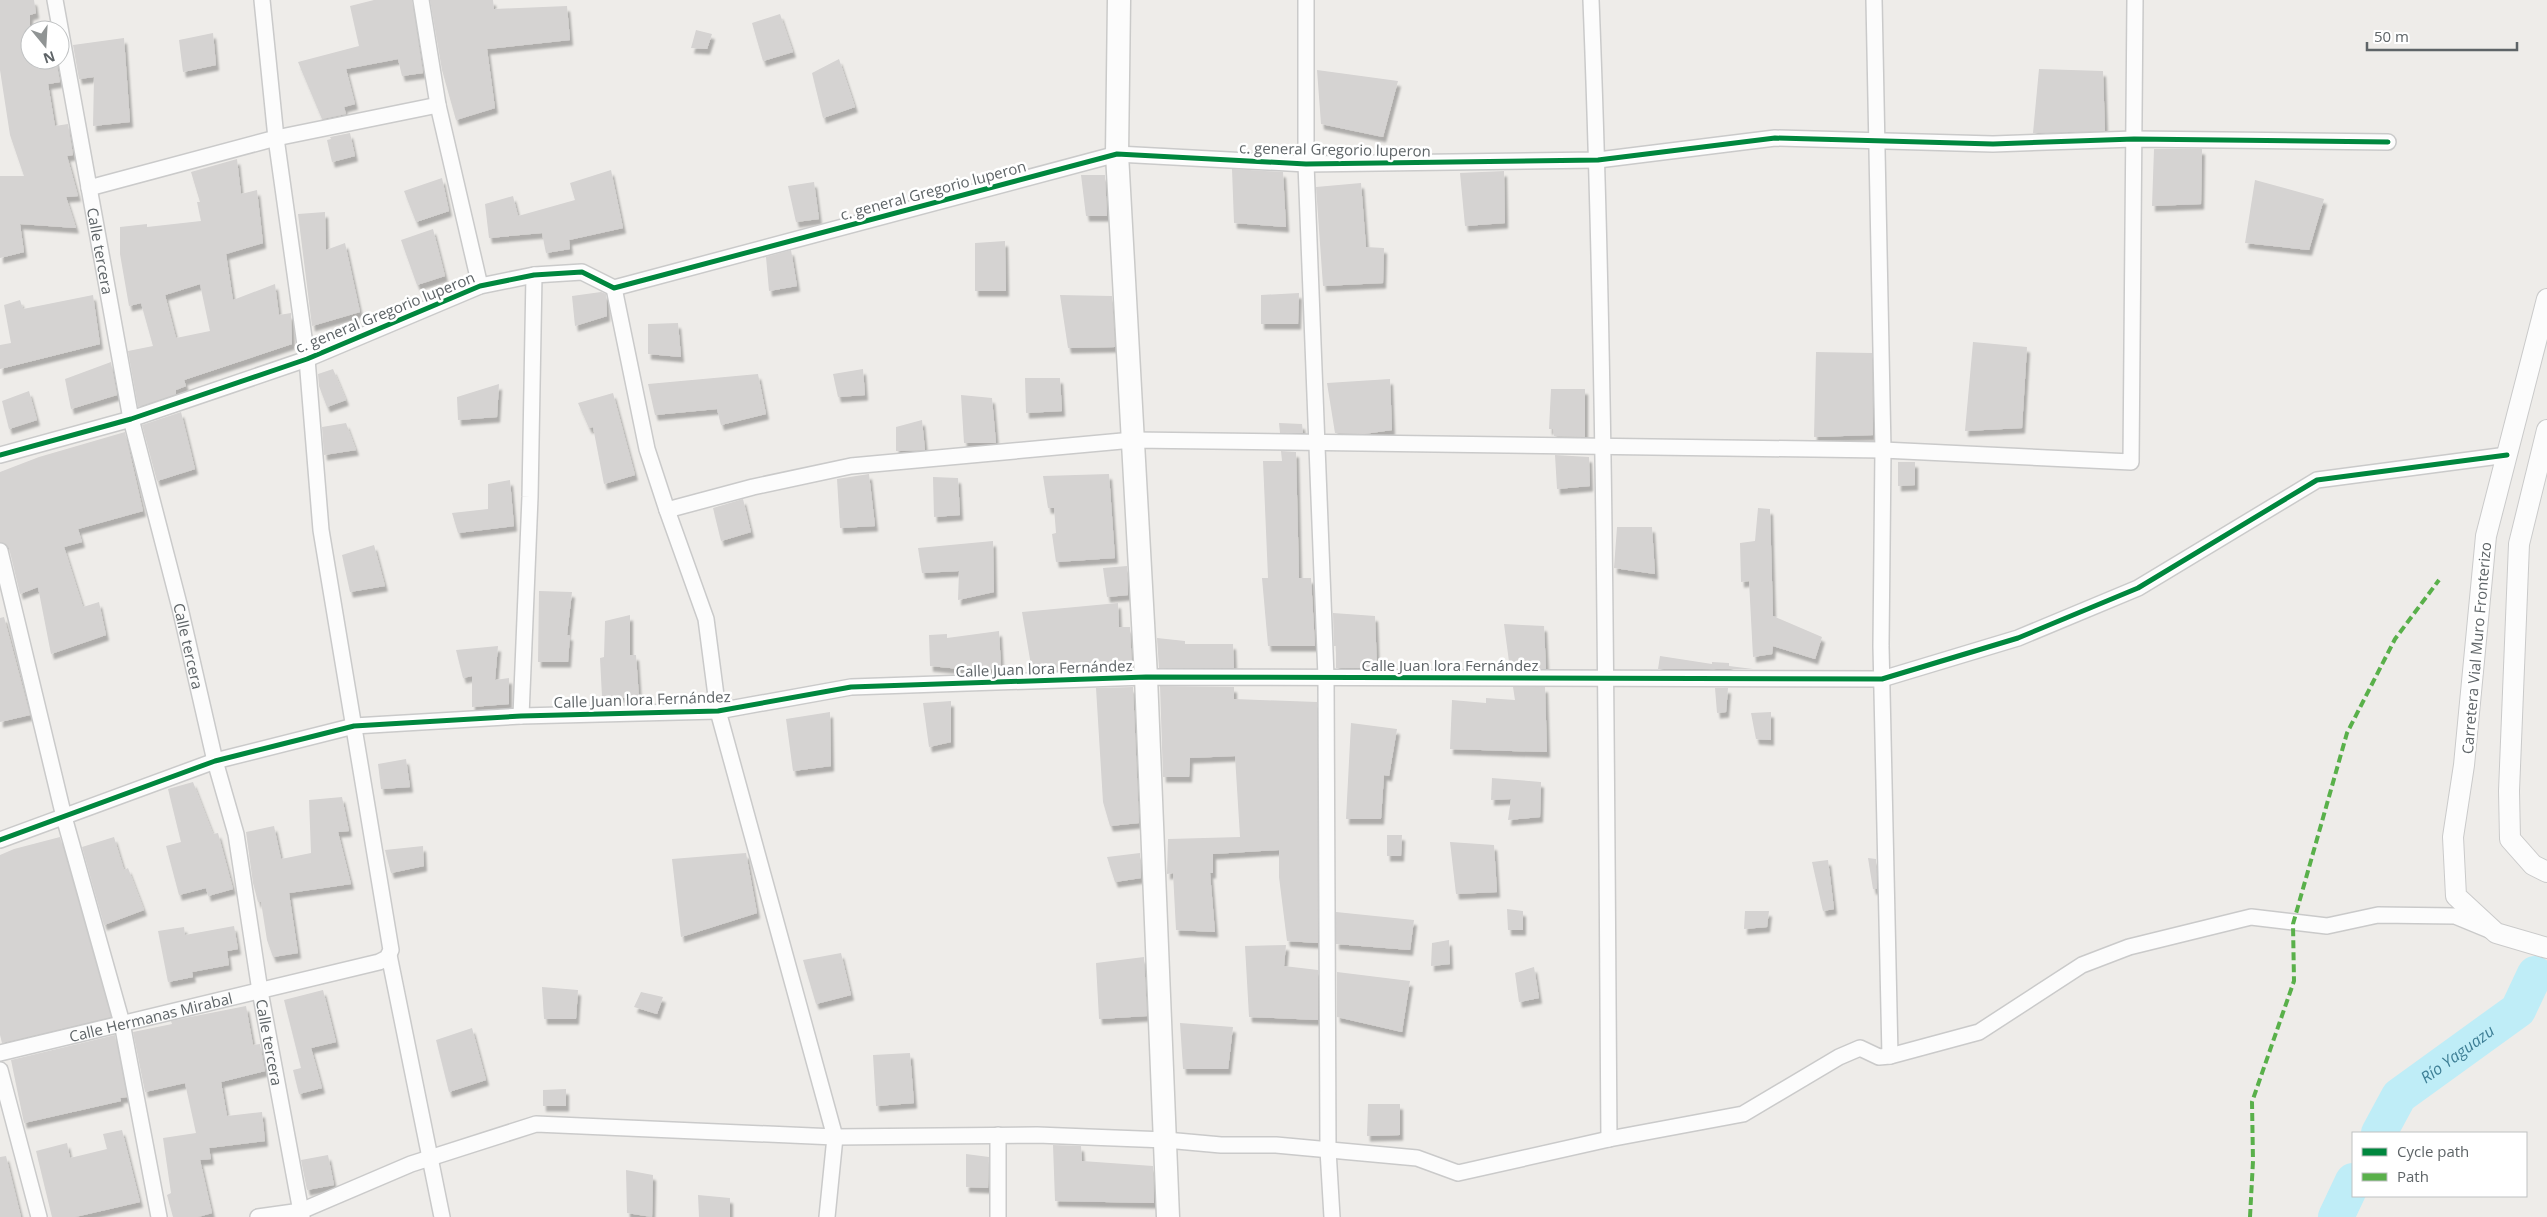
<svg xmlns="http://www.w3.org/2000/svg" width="2547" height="1217" font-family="'Open Sans',sans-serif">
<defs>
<filter id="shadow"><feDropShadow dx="3" dy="5.5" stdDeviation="1" flood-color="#0004"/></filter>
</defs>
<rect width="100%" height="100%" fill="#eeece9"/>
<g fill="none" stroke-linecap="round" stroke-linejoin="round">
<g stroke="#bfedf7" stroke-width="36">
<path id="s1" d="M2379 1133 2399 1096 2518 1010 2535 974"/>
<path d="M2336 1217 2353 1181"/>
</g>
</g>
<path fill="#d5d3d2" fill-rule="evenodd" filter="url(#shadow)" d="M0 0H34L36 13 30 15V60H56L60 82 48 84 55 126 68 124 73 155 67 156 78 196 66 197 76 228 20 224 24 252 0 258V176H24L10 135 0 70Z
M374 0H412L423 73 402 76 398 59 346 69 355 104 344 107 346 114 322 119 298 62 359 46 350 6Z
M430 0H493L494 9 567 6 570 40 487 49 495 108 456 120 442 70Z
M780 14 793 52 763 61 752 23Z
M696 30 712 34 707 49 691 48Z
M213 33 216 65 183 72 179 40Z
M124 38 130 122 93 126 94 77 79 79 73 45Z
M839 59 855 107 823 118 812 73Z
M2039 69 2103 71 2105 131 2033 133Z
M1317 70 1398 81 1383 137 1321 124Z
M350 133 355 156 332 162 327 140 331 139 330 137Z
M2154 149H2202L2201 204 2152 206Z
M237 159 241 194 257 190 263 243 226 254 233 300 275 284 279 315 291 313 292 344 184 380 186 386 176 390V394L138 407 128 351 153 346 141 303 129 306 120 254V227L147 224V227L201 221 197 202H200L191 172ZM200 284 210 331 176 338 165 295Z
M1232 169 1283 172 1286 227 1234 223Z
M611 170 623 228 569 240 570 249 546 253 542 233 489 238 485 204 513 196 518 216 575 200 570 183Z
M1504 171 1505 223 1465 226 1460 173Z
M1081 175H1105L1107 216H1086Z
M442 178 449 211 416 222 404 191Z
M2255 180 2324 199 2309 250 2245 243Z
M814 182 819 219 796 222 788 186Z
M1361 183 1366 247 1384 248 1383 283 1323 286 1316 187Z
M325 212 326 250 345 243 360 312 312 326 298 214Z
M433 229 445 276 417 285 401 240Z
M1005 241 1006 291H975V243Z
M791 250 797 286 769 291 766 257Z
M601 292 606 294 607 316 575 326 572 296Z
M1299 293 1298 324H1261V295Z
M93 295 100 344 0 369V345L11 343 4 305 20 300 23 309Z
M1060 295 1112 296 1115 347 1068 348Z
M678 323 681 357 648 354V324Z
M1973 342 2027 347 2022 428 1965 431Z
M1816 352 1872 353 1873 435 1814 437Z
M111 362 117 395 71 409 65 379Z
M333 369 346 400 327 407 319 386 318 374Z
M863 369 865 395 838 397 833 374Z
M758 374 766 414 721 425 717 409 655 415 648 384Z
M1025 378H1060L1062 411 1026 413Z
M1390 379 1392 430 1364 434 1335 433 1327 383Z
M499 384 497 417 458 420 457 397Z
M1551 389H1585V437L1554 436 1553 429H1549Z
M29 391 37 420 9 429 2 401Z
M613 393 635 475 604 484 593 427 589 428 578 403Z
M961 395 992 398 996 443H964Z
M181 412 195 469 157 481 142 425Z
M922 420 925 450 896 451V427Z
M346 423 356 450 324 455 322 427Z
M1279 423 1302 424 1303 433H1280Z
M125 432 143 511 78 529 82 542 64 547 83 607 99 602 106 635 51 654 38 587 20 594 9 548 6 544 0 542V472L39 457Z
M1281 451 1296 452 1299 578H1311L1315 646H1268L1262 578H1268L1263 461H1282Z
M1555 455 1589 457 1590 486 1557 489Z
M1898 462H1915V485L1898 486Z
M869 474 875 526 840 528 837 479Z
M1109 474 1115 558 1056 562 1052 534 1056 533 1054 508H1048L1043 476Z
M933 477 958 478 960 515 934 517Z
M510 480 514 526 458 533 452 513 488 509V484Z
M743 499 751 532 721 541 713 508Z
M1758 508 1770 509 1773 616 1822 637 1815 659 1773 646 1772 654 1753 657 1749 581 1741 582 1740 543 1755 541Z
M1617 527H1652L1655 574 1614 568Z
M993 541 994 592 958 600 959 571 922 573 918 548Z
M374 545 385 586 350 592 342 555Z
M1127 566 1128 595 1107 597 1103 568Z
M539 591 572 592 567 635H570L568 662H538Z
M1118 603 1119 627H1130L1132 668 1032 671 1022 612Z
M1333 613 1375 616 1377 668H1336V646H1334Z
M630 615V655H636L639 698 602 697 600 658 604 657 605 621Z
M4 617 30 715 0 722V618Z
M1504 624 1544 626 1546 669H1510Z
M999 631 1001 668 970 670 930 666 929 635 947 634V638Z
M1157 638 1185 641V644H1233L1234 668H1159Z
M498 646 495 680 509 678V704L472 707V676L463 678 456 650Z
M1660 656 1712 664V662L1729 663V666L1753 669H1658Z
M1160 686 1234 687V699L1317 702 1318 943 1287 941 1279 877V850L1213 854V873H1210L1215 932 1176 930 1173 873 1167 874 1168 839 1240 837 1235 756 1190 758 1189 777H1163Z
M1133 687 1139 823 1110 826 1103 802 1096 688Z
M1513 687H1545L1547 752 1450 749 1452 700 1486 703V698L1515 700Z
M1715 688H1728L1726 712 1717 713Z
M951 701V742L929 747 923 703Z
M830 712 831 766 793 771 786 719Z
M1771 712V740L1756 739 1751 713Z
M1351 723 1397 729 1389 776 1384 775 1381 819H1346Z
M406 759 410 787 381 789 378 764Z
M1492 778 1541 782 1540 817 1508 820 1511 799 1491 800Z
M193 782 213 834 218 833 233 889 208 896 206 888 179 895 166 846 181 842 168 789Z
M342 797 349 831 338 832 351 884 289 893 298 953 273 957 267 940 261 902H258L253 883 246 832 274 826 281 859 311 853 309 800Z
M1387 835H1402L1401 856H1387Z
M60 837 111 1017 2 1043 0 1035V855L14 849Z
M114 837 124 870 128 868 144 910 104 925 82 847Z
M1450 842 1494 845 1497 892 1456 894Z
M423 846 424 866 391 873 385 850Z
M746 853 757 913 681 937 672 859Z
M1140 853 1141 878 1115 882 1107 857Z
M1868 858 1876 859 1877 889H1873Z
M1828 860 1834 909 1823 911 1812 862Z
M1507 909 1523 911V930H1508Z
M1745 911H1769L1767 927 1744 929Z
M1336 912 1414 920 1410 950 1336 944Z
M234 926 238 949 227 951 229 965 192 972 193 977 168 982 158 931 184 927 185 935Z
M1449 940 1450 964 1431 966 1432 943Z
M1286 945 1284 966 1318 970V1020L1249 1017 1245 946Z
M841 953 851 995 816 1004 803 960Z
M1144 957 1147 1016 1099 1019 1096 963Z
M1534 967 1539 998 1519 1002 1515 973Z
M1337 972 1410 981 1402 1032 1337 1017Z
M542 987 578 990 576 1019H544Z
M323 990 336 1042 311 1048 322 1088 299 1094 293 1070 301 1068 284 1000Z
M641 992 663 997 657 1014 634 1007Z
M246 1006 253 1045 260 1044 265 1071 221 1082 227 1116 262 1112 265 1141 209 1148 211 1159 200 1160 212 1213 198 1217H173L167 1195 171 1193 163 1138 196 1133 185 1083 145 1092 133 1032 172 1024 171 1021 185 1018Z
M1180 1023 1233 1027 1228 1069H1183Z
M472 1028 486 1080 449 1092 436 1040Z
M115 1035 127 1097 120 1098 121 1101 24 1123 11 1060Z
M910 1053 914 1103 876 1106 873 1055Z
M566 1089V1106H543V1090Z
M1368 1104H1400V1135L1367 1136Z
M122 1130 140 1202 75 1217H52L36 1151 67 1143 70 1158 107 1149 103 1134Z
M1053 1145 1081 1146 1082 1161 1153 1166 1154 1203 1055 1201Z
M966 1154 989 1157 988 1188 966 1187Z
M328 1155 334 1185 307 1190 301 1160Z
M6 1156 21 1217H0V1157Z
M626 1170 653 1175 652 1217 627 1213Z
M698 1195 730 1198V1217H699Z"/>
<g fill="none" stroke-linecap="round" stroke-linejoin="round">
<g stroke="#cacaca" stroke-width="18">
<g id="minor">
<path id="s2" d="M55 0 131 419 180 608 215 761 236 834 260 991 302 1217"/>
<path d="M421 0 438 105 480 286"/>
<path d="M1306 0V164L1326 677 1328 1150 1332 1217"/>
<path d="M1591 0C1606 380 1606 760 1609 1139"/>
<path d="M1874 0 1883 450 1881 646 1890 1056"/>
<path d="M89 188 276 138 438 105"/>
<path d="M614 288 647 449 667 510 753 487 851 466 1133 440 1883 450 2131 462 2135 0"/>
<path d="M0 455 131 419 307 359 480 286 534 275 582 272 614 288 1117 154 1306 164 1598 160 1775 138 1993 144 2134 139 2388 142"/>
<path d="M667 510 706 619 718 711 835 1137 827 1217"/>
<path d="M0 551 64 817 122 1023 159 1217"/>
<path d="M521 716 530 497 534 275"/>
<path d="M0 840 215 761 354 726 521 716 718 711 851 687 1146 677 1882 679 2018 638 2138 588 2317 480 2507 455"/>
<path d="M389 955 442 1217"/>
<path id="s3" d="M0 1053 379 962 387 958 391 950 321 530 307 359 276 138 262 0"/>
<path d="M0 1070 39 1217"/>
<path d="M258 1217 301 1211 411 1164 536 1124 835 1137 1037 1135 1166 1140 1221 1145H1276L1417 1158 1458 1173 1609 1139 1743 1114 1839 1057 1860 1048 1879 1057 1890 1056 1979 1032 2082 965 2129 947 2251 917 2327 926 2378 915 2455 916 2489 930"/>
<path d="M998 1217V1135"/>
</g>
</g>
<g stroke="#cacaca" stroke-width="22">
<path id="tertiary" d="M2547 299 2486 536 2464 765 2453 837 2456 896 2496 933 2547 948
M2547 430 2519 544 2509 791 2510 839 2533 865 2547 872"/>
</g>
<g stroke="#cacac9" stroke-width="25">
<path id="secondary" d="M1119 0 1117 154 1146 677 1168 1217"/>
</g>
<use href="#minor" stroke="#fcfcfc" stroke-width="15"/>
<use href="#tertiary" stroke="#fcfcfc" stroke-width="20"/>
<use href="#secondary" stroke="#fcfcfc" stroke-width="22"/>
<path stroke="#59b04a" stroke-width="4" stroke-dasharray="8 4" stroke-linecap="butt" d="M2250 1217 2253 1161 2252 1102 2294 981 2293 924 2347 733 2395 639 2439 580"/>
<g stroke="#fff" stroke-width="8">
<path id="cycleway" d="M0 455 131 419 307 359 480 286 534 275 582 272 614 288 1117 154 1306 164 1598 160 1775 138 1993 144 2134 139 2388 142
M0 840 215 761 354 726 521 716 718 711 851 687 1146 677 1882 679 2018 638 2138 588 2317 480 2507 455"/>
</g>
<use href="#cycleway" stroke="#00873e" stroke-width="5"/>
</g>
<g text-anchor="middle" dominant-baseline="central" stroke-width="5" stroke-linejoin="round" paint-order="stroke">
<g font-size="15" fill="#5e6467" stroke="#fff">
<text transform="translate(1335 149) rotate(1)">c. general Gregorio luperon</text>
<text transform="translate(933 190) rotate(-15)">c. general Gregorio luperon</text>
<text stroke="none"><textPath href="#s2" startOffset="255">Calle tercera</textPath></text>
<text transform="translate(385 312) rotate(-22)">c. general Gregorio luperon</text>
<text stroke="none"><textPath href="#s2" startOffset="660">Calle tercera</textPath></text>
<text transform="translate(2476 648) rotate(-85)">Carretera Vial Muro Fronterizo</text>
<text x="1450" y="665">Calle Juan lora Fernández</text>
<text transform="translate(1044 668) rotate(-2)">Calle Juan lora Fernández</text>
<text transform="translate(642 699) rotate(-2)">Calle Juan lora Fernández</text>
<text stroke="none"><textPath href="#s3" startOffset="155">Calle Hermanas Mirabal</textPath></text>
<text stroke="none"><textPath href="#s2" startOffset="1065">Calle tercera</textPath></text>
</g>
<g font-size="16" font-style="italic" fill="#3d7e95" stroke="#fff">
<text stroke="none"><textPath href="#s1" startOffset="114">Río Yaguazu</textPath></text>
</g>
</g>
<rect x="2352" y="1132" width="175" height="65" fill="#ffffff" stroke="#bfc1c2"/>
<rect x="2362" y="1148" width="25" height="8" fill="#00873e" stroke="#bfc1c2"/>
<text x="2397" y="1157" font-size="15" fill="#5e6467">Cycle path</text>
<rect x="2362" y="1173" width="25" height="8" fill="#59b04a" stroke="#bfc1c2"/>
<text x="2397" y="1182" font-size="15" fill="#5e6467">Path</text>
<g transform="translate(45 45) rotate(162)"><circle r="24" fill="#ffffff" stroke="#bfc1c2"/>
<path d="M0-4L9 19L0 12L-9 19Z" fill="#909494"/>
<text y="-8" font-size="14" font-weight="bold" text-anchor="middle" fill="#5e6467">N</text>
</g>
<path d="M2367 42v8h150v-8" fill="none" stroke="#5e6467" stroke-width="2.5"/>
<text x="2374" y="42" font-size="15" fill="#5e6467" stroke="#ffffff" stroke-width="4" paint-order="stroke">50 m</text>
</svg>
